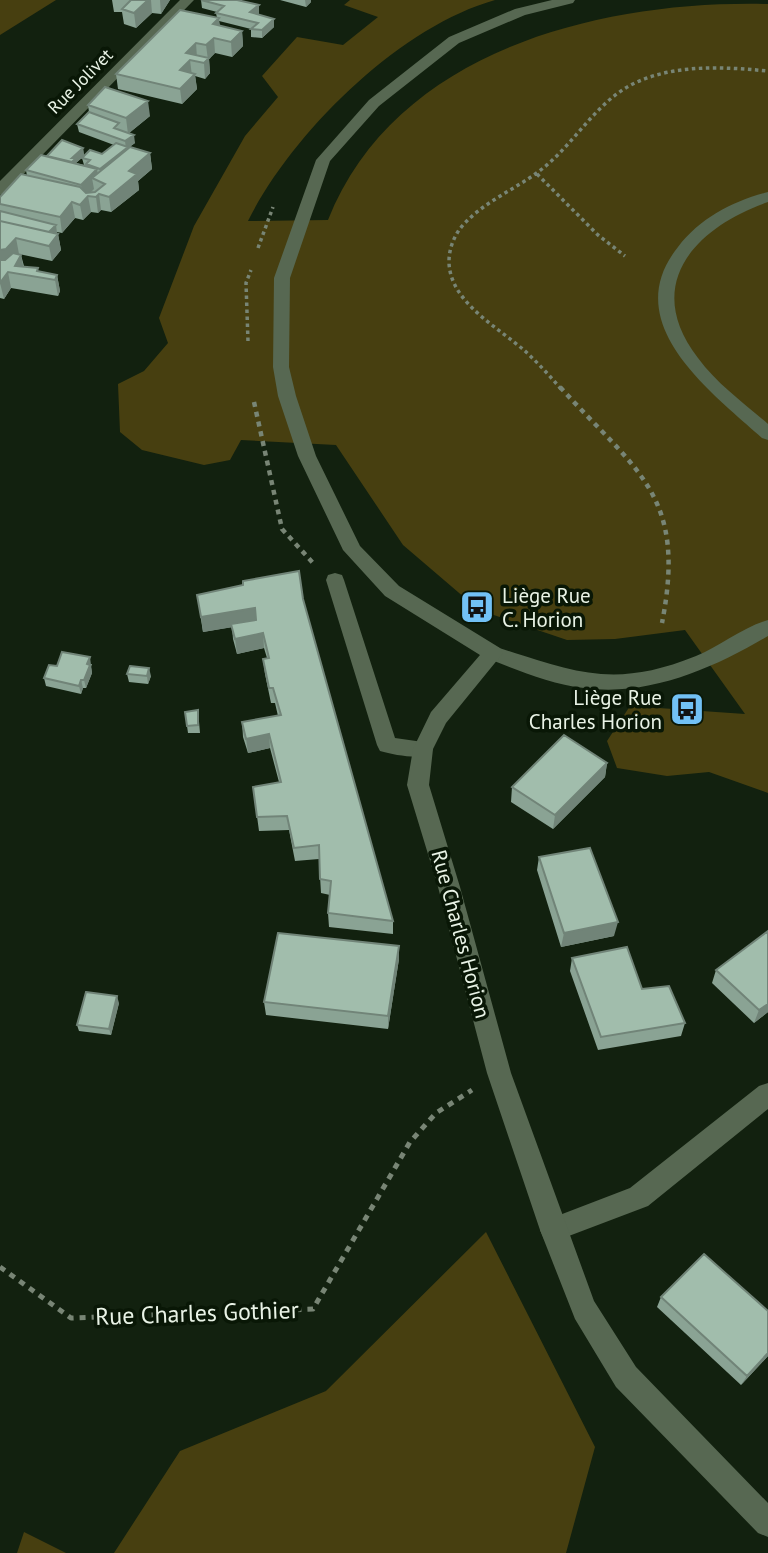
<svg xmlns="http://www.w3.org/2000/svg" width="768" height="1553" font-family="'PT Sans',sans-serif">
<rect width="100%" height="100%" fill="#12210f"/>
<path fill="#473f10" d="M0 0H56L0 35Z
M350 0H495C399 27 292 133 248 221L328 220C395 51 599 0 768 4V793L709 772 667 776 617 768 607 741 630 706 745 714 685 630 615 639 567 640 479 610 403 545 336 445 241 440 230 460 204 465 142 450 120 432 118 384 144 371 168 343 159 318 194 226 245 136 278 97 262 76 297 37 343 45 378 17 344 5Z
M486 1232 595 1447 566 1553H114L180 1451 326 1391Z
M24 1532 66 1553H17Z"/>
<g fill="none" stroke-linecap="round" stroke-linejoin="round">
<path stroke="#788575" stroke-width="3.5" stroke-dasharray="3.5 3.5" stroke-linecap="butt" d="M537 174 598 235 625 256
M258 248 273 207
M248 341 246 283 251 270
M561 389C550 376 538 363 525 351 500 329 457 306 450 271 447 257 451 242 459 230 481 201 521 188 548 164 579 137 599 99 637 82 677 64 725 67 768 71"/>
<path stroke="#788575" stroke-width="4.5" stroke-dasharray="5 5" stroke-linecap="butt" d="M560 387C638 473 687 495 662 623
M254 402 282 529 313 563"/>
<path stroke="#788575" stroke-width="5" stroke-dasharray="6 6" stroke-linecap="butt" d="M0 1267 71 1318 313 1309 410 1142 436 1113 472 1090"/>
<path fill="#576852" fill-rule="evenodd" d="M180 0H194L5 193 0 195V181Z
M768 192V202C696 227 641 284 698 358 717 384 744 403 768 424V440L762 438C711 392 617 323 678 247 700 218 733 201 768 192Z
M335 573 342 575 344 580 395 738 430 743 433 749 430 755C416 759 394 755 380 751L377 745 326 580 328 575Z
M768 620V636C714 668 649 697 584 688 550 684 518 670 486 658L483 653 486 648 493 646C573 671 612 690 696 656 720 646 743 627 768 620Z
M768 1083V1109L648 1206 553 1242 544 1239 540 1230 544 1221 630 1188 759 1086Z"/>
<path fill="#576852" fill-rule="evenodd" d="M552 0H575L573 3 525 15 459 43 379 106 330 161 290 278 289 367 296 396 316 456 360 546 399 586 500 648 503 653 446 723 433 749 429 785 460 887 511 1073 594 1301 636 1367 768 1503V1537L758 1533 616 1387 575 1319 540 1230 487 1073 438 887 407 785 413 749 431 712 480 655 385 596 343 550 298 456 278 396 273 367 274 278 316 160 369 100 449 37 515 9Z"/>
</g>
<path fill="#8aa394" d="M112 0H170L161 14 152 13 136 28 124 24 122 12H114Z
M201 0 259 5V13L258 15 274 19V27L262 38 251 37V29L219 21 220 26 242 31 243 46 232 57 215 53 209 59 210 73 205 79 195 76 197 89 182 104 118 89 116 74 217 18 216 13 217 12 202 8Z
M280 0H311V2L306 7Z
M88 105 150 116 129 133 135 143 128 148 150 153 152 169 138 181 139 190 111 212 101 210 98 213 91 212 83 220 75 218 62 233 57 232 56 234H58L61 250 52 261 19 254 21 255 24 266 38 272 57 275 60 291 58 296 11 288 4 299 0 298V197L27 176 26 170 47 156 83 148 84 156 76 163 84 165 82 158 102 154 114 145 79 132 77 124 89 112Z
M197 595 303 599 393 921V934L329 927 328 913 330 895 321 893 319 859 295 861 289 830 259 831 253 787 279 782 270 748 248 753 243 737 242 722 278 716 275 703H271L265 674 263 659 267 658 264 648 237 654 233 639 232 627 203 632Z
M92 664 91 667 92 673 86 688H83L81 694 46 686 44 678 57 666Z
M127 674 151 676 148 684 129 682Z
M198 710 200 733H188L185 712Z
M607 763 605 777 553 829 511 802 512 787Z
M539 857 614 936 561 947 537 870Z
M572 958 642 989 685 1023 681 1036 598 1050 570 971Z
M399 959 388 1029 266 1015 264 1002Z
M716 970 768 1012 754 1023 712 983Z
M119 1003 111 1035 79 1031 77 1025Z
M661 1297 768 1311V1356L741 1385 657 1307Z"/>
<path fill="#718478" d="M148 0H151L152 13 136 28 134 13Z
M160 0H170L161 14Z
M305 0H311V2L306 7Z
M259 5V13L251 20 250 12Z
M219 18 220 33 214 39 213 24Z
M274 19V27L262 38V30Z
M242 31 243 46 232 57 231 42Z
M214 38 215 53 209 59 210 73 205 79 204 63 208 60 206 45Z
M196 43 197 58 190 60 192 76 180 70 186 53Z
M195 74 197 89 182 104 180 89Z
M148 101 150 116 128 134 126 118Z
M134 135 135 143 128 148 102 178 100 169 126 149 125 141Z
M83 148 84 156 76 163 77 167 67 176 72 158Z
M150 153 152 169 138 181 139 190 111 212 109 197 129 171Z
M97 169 99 181 92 178 94 189 83 200 81 185Z
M99 194 101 210 98 213 96 197Z
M88 196 91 212 83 220 80 205Z
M72 202 75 218 62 233 60 217Z
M56 225 57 233 45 246 44 238Z
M58 234 61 250 52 261 49 246Z
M16 238 19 254 0 266V250Z
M21 255 24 270 15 266Z
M8 272 11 288 4 299 0 283Z
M57 275 60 291 58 296 55 280Z
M255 608 257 623 203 632 201 617Z
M263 633 264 648 237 654 235 639Z
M90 657 92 673 86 688 84 680 87 664Z
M149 668 151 676 148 684 147 676Z
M81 680 83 688 81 694 79 686Z
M269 734 270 748 248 753 246 739Z
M607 763 605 777 553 829 555 815Z
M618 922 614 936 561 947 564 933Z
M399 946V959L388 1029V1016Z
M117 996 119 1003 111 1035 109 1029Z
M768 1004V1012L754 1023 759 1010Z
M768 1353V1356L741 1385 747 1376Z"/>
<path fill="#a1bdac" stroke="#718478" stroke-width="2" d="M131 0H148L134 13 122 9Z
M201 0H237L259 5 250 12 274 19 262 30 251 29 258 23 216 13 224 6Z
M180 10 219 18 213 24 242 31 231 42 214 38 206 45 196 43 186 53 209 58 204 63 190 60 180 70 195 74 180 89 116 74Z
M105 87 148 101 126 118 88 105Z
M89 112 119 123 114 128 134 135 125 141 77 124Z
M62 140 83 148 72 158H76L72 162 47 156Z
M116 143 128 147 100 169 86 164 90 160 82 158 90 150 102 154Z
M130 147 150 153 129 171 137 174 109 197 99 194 96 197 88 196 80 205 72 202 60 217 0 204V197L21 174 80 187 86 193 95 192 105 184 92 178Z
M41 155 97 169 81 185 26 170Z
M0 211 56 225 49 232 0 221Z
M0 221 58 234 49 246 16 238 6 249 0 250Z
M13 253 21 255 15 266 38 268 37 271 57 275 55 280 8 272 0 283V260H5Z
M299 571 303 599 393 921 328 913 331 881 320 879 319 845 294 848 287 816 257 817 253 787 281 782 269 734 246 739 242 722 281 715 273 688H269L263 659 269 658 263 633 235 639 231 624 256 620 255 608 201 617 197 595 243 585V581Z
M62 652 90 657 87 664 90 665 84 680H81L79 686 44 678 49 665 57 666Z
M130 666 149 668 147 676 127 674Z
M198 710V725L187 726 185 712Z
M564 735 607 763 555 815 512 787Z
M590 848 618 922 564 933 539 857Z
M768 931V1004L759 1010 716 970Z
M278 933 399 946 388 1016 264 1002Z
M627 947 642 989 669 986 685 1023 601 1037 572 958Z
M86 992 117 996 109 1029 77 1025Z
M704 1254 768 1311V1353L747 1376 661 1297Z"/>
<defs>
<g id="bus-square" transform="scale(1.75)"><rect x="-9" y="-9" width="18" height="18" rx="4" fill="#72c1f5" stroke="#091706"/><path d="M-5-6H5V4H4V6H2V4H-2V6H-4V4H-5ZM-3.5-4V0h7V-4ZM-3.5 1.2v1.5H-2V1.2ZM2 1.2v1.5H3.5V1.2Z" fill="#111"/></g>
</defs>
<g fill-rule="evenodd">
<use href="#bus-square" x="477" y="607"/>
<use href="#bus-square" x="687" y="709"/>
</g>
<g text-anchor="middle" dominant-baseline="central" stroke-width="7" stroke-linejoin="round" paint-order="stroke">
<g font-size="18" fill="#e9f3e6" stroke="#091706">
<text transform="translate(80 81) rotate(-45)">Rue Jolivet</text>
</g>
<g font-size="21" fill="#e9f3e6" stroke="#091706" text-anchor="start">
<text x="502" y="595">Liège Rue<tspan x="502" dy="24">C. Horion</tspan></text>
<text x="662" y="697" text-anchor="end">Liège Rue<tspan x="662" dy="24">Charles Horion</tspan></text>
</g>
<g font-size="21" fill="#e9f3e6" stroke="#091706">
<text transform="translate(461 934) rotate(75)">Rue Charles Horion</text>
</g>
<g font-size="24" fill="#e9f3e6" stroke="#091706">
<text transform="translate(197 1313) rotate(-2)">Rue Charles Gothier</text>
</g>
</g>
</svg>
